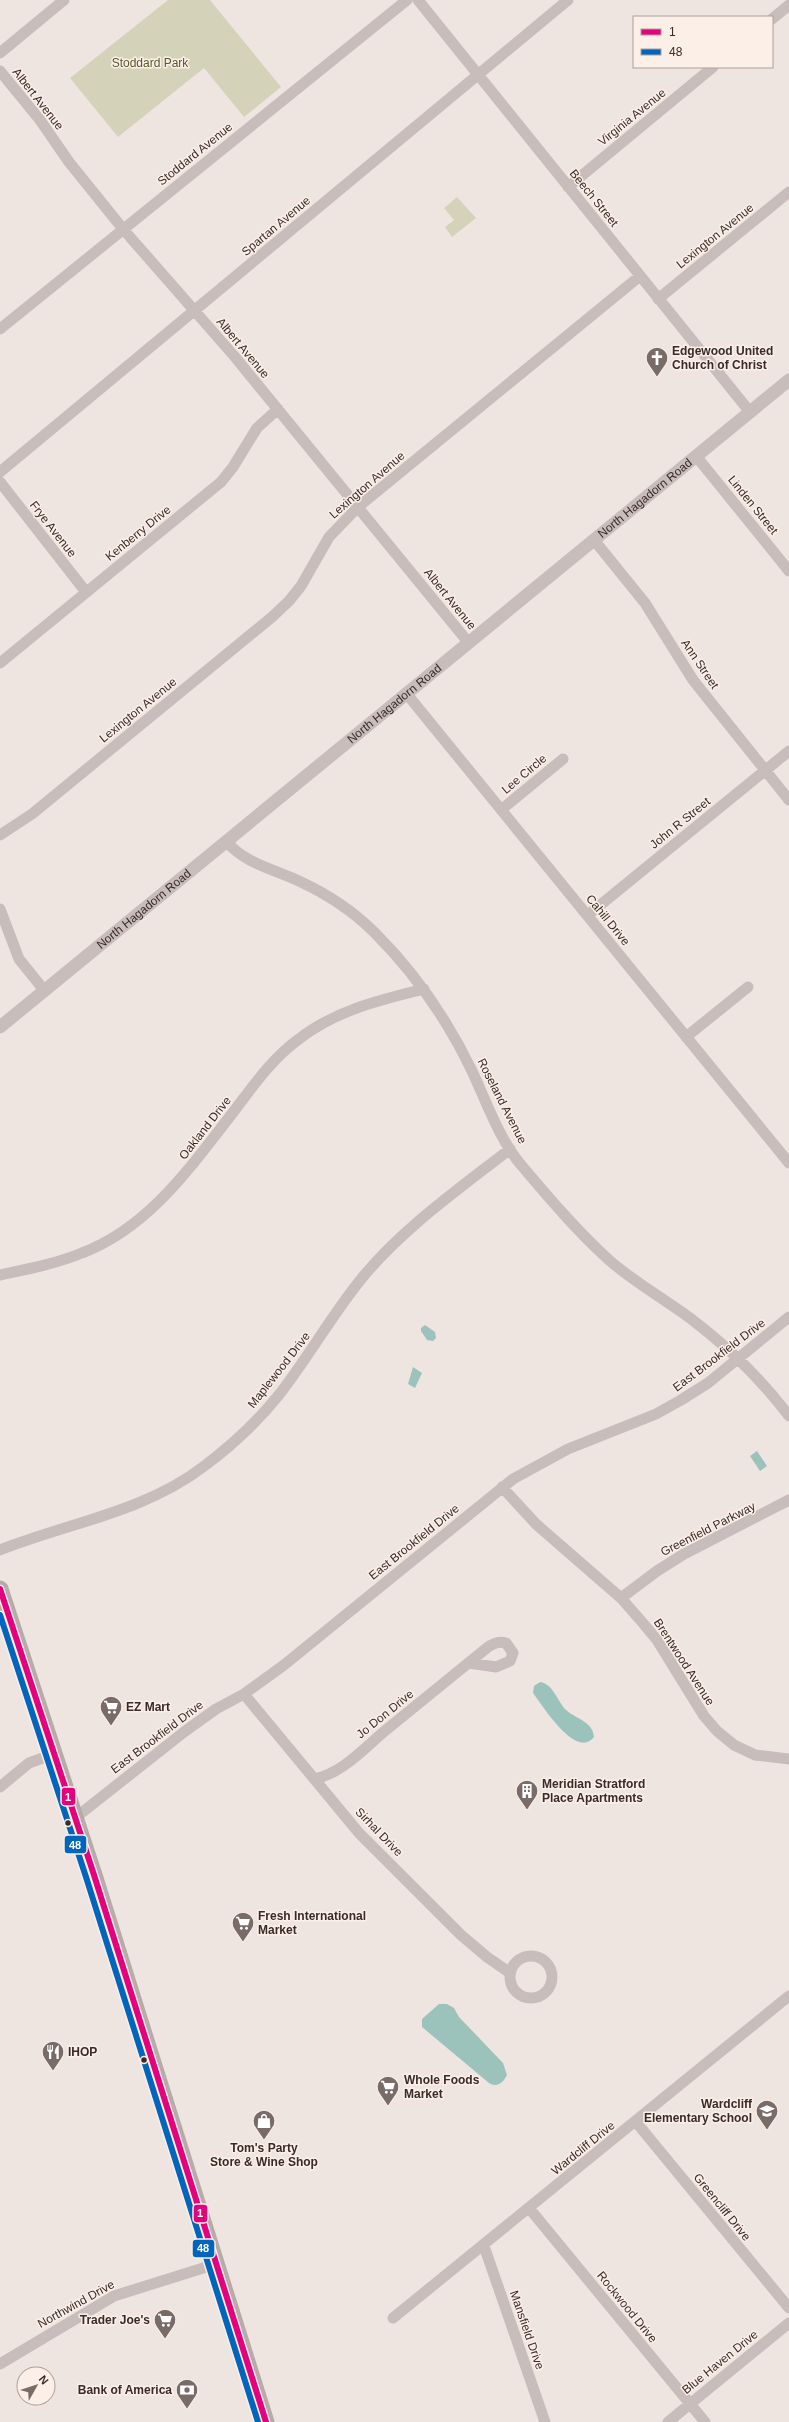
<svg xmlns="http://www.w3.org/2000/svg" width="789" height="2422" font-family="Helvetica,sans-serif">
<rect width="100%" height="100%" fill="#eee5e1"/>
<path fill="#d4d3b9" d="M168 0H210L281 87 244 117 204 68 118 137 70 78Z
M457 197 476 218 452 237 445 227 454 220 444 208Z"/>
<path fill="#9bc3bb" d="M425 1325 435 1332 436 1338 433 1341 427 1340 421 1331V1328Z
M413 1367 422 1373 415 1388 408 1384Z
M757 1451 767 1466 760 1471 750 1456Z
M540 1682C553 1684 557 1700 565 1709 575 1719 593 1721 594 1737 576 1760 543 1706 533 1693L534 1686Z
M439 2004H447L454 2008 459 2017 503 2063 507 2075C503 2083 497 2088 489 2083L422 2027V2019Z"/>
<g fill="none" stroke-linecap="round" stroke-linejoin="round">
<path stroke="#c8bdba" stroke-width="11" d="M418 0 750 412
M772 19 789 5
M0 53 64 0
M0 71 40 120 69 162 123 229 235 357 468 642
M568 187 713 67
M658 299 789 192
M0 329 407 0
M696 456 789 571
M0 472 568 0
M0 482 86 592
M594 540 645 603 693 680 789 800
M0 663 221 482 233 467 257 428 278 409
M406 693 789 1163
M501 810 563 759
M0 835 32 814 272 617 289 601 301 586 329 537 358 507 640 276
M226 841C245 864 274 869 301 882 329 895 354 912 375 933 416 974 447 1019 472 1071 487 1103 499 1139 522 1166 549 1198 578 1232 609 1260 634 1282 663 1298 690 1318 727 1346 761 1379 789 1416
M0 909 19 959 44 990
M588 915 789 751
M686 1037 748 987
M0 1275C28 1269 55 1264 82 1253 148 1228 189 1169 231 1115 251 1089 271 1059 299 1039 336 1010 380 1000 424 989
M502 1487 536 1524 621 1598 642 1622 657 1640 704 1716 717 1731 734 1745 755 1755 789 1759
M0 1550C68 1523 144 1512 203 1467 230 1447 257 1422 278 1396 308 1358 331 1316 362 1278 403 1228 459 1189 510 1149
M621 1598 657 1571 684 1554 789 1500
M244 1694 359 1833 461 1935 487 1957 510 1973
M314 1779C343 1773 364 1748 386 1730 420 1702 454 1675 488 1647 494 1643 499 1641 506 1643L513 1653 510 1661 496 1667 469 1663
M0 1787 29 1763 54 1754
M75 1818 184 1732 216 1709 244 1694 284 1665 513 1479 568 1449 656 1414 681 1400 708 1383 789 1317
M510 1977a21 21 0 1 1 42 0a21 21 0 1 1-42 0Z
M636 2122 789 2308
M529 2208 705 2422
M484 2246 545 2422
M393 2318 789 1996
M0 2364 114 2296 216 2264
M668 2422 789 2323"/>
<path stroke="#c8bdba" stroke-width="13" id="s1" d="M0 1027 789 380"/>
<path stroke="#b6aba9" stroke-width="17" d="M0 1589 94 1875 266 2422"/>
<g stroke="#fbefe8" stroke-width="9">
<path id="bus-1" d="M0 1589 94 1875 266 2422"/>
</g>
<g stroke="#fbefe8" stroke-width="9">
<path id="bus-2" d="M0 1615 86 1877 258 2422"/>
</g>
<use href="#bus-1" stroke="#e5007d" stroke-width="6"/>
<use href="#bus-2" stroke="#0065bd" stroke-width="6"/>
</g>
<defs>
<g id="church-pin" transform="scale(1.15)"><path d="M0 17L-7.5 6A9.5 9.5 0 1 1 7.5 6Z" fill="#786b68" stroke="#fbefe8"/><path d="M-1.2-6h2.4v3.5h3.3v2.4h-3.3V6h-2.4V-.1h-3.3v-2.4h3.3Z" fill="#fff"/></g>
<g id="supermarket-pin" transform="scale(1.15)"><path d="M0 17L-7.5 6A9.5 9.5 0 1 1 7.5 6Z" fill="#786b68" stroke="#fbefe8"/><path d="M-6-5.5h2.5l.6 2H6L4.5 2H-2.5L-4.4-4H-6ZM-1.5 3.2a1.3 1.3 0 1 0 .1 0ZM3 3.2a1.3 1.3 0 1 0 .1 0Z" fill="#fff"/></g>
<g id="building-pin" transform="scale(1.15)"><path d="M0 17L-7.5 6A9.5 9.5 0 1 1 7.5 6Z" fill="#786b68" stroke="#fbefe8"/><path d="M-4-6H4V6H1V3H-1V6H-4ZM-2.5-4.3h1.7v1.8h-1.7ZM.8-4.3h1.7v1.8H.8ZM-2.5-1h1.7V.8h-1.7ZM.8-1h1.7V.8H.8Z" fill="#fff"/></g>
<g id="restaurant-pin" transform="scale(1.15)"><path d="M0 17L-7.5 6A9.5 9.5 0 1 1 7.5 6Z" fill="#786b68" stroke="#fbefe8"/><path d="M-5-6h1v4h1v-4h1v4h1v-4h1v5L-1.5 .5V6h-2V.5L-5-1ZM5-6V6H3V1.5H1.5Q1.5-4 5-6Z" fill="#fff"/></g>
<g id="school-pin" transform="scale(1.15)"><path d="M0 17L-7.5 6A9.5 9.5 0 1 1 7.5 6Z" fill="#786b68" stroke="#fbefe8"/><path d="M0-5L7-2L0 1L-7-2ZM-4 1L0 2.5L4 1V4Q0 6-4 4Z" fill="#fff"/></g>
<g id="shop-pin" transform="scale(1.15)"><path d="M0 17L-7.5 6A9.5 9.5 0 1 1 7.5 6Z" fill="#786b68" stroke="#fbefe8"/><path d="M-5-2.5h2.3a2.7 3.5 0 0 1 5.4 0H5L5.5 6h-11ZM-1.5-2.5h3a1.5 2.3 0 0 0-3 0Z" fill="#fff"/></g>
<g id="bank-pin" transform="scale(1.15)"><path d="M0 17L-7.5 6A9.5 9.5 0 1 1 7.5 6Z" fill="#786b68" stroke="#fbefe8"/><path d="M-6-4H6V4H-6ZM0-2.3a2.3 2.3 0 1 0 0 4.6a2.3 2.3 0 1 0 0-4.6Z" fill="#fff"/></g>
</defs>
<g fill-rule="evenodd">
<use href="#church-pin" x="657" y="358"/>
<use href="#supermarket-pin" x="111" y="1707"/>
<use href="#building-pin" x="527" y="1791"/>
<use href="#supermarket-pin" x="243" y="1923"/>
<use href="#restaurant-pin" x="53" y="2052"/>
<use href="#supermarket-pin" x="388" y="2087"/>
<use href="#school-pin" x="767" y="2111"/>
<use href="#shop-pin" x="264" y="2121"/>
<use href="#supermarket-pin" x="165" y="2320"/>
<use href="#bank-pin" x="187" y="2390"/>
</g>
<g fill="#392927" stroke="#fbefe8" stroke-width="1.5">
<circle cx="68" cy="1823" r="3.5"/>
<circle cx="144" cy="2060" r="3.5"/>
</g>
<g text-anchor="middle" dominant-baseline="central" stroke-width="3" stroke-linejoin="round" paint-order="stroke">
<g font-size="12" fill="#515a29" stroke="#fbefe8">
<text x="150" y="63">Stoddard Park</text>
</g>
<g font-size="12" fill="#392927" stroke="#fbefe8">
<text transform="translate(38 99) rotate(52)">Albert Avenue</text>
<text transform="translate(632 117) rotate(-39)">Virginia Avenue</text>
<text transform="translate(195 154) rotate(-39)">Stoddard Avenue</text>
<text transform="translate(594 198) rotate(51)">Beech Street</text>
<text transform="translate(276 226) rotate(-40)">Spartan Avenue</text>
<text transform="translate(715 236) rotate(-39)">Lexington Avenue</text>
<text transform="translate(243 348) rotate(50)">Albert Avenue</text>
<text transform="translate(367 485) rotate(-41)">Lexington Avenue</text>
<text stroke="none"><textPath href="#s1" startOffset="834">North Hagadorn Road</textPath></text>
<text transform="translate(753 505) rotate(51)">Linden Street</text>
<text transform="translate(53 529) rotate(52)">Frye Avenue</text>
<text transform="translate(138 533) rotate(-39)">Kenberry Drive</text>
<text transform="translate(450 599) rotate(51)">Albert Avenue</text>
<text transform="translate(700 664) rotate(56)">Ann Street</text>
<text stroke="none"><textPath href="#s1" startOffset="510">North Hagadorn Road</textPath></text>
<text transform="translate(138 710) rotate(-39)">Lexington Avenue</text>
<text transform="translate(524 774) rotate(-40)">Lee Circle</text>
<text transform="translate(680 823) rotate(-39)">John R Street</text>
<text stroke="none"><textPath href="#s1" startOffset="186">North Hagadorn Road</textPath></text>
<text transform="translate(608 920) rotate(51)">Cahill Drive</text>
<text transform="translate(502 1101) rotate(63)">Roseland Avenue</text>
<text transform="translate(205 1128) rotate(-52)">Oakland Drive</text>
<text transform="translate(719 1355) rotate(-37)">East Brookfield Drive</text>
<text transform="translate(279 1370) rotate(-52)">Maplewood Drive</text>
<text transform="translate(708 1529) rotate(-27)">Greenfield Parkway</text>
<text transform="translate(414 1542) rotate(-39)">East Brookfield Drive</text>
<text transform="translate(684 1662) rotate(57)">Brentwood Avenue</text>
<text transform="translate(385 1714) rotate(-39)">Jo Don Drive</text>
<text transform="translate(157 1737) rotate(-37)">East Brookfield Drive</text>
<text transform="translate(379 1832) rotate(46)">Sirhal Drive</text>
<text transform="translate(583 2148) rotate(-39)">Wardcliff Drive</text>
<text transform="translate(722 2207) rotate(51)">Greencliff Drive</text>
<text transform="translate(76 2304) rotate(-29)">Northwind Drive</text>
<text transform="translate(627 2307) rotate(51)">Rockwood Drive</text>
<text transform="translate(527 2330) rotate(71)">Mansfield Drive</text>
<text transform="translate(720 2362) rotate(-39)">Blue Haven Drive</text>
</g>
<g font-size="12" font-weight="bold" fill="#392927" stroke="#fbefe8" text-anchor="start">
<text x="672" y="351">Edgewood United<tspan x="672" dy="14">Church of Christ</tspan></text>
<text x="126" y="1707">EZ Mart</text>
<text x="542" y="1784">Meridian Stratford<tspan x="542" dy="14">Place Apartments</tspan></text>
<text x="258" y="1916">Fresh International<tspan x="258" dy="14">Market</tspan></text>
<text x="68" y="2052">IHOP</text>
<text x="404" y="2080">Whole Foods<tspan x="404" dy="14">Market</tspan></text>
<text x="752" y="2104" text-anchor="end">Wardcliff<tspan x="752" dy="14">Elementary School</tspan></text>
<text x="264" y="2148" text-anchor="middle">Tom's Party<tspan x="264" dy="14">Store &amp; Wine Shop</tspan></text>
<text x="150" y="2320" text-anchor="end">Trader Joe's</text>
<text x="172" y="2390" text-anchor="end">Bank of America</text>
</g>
</g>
<g stroke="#fbefe8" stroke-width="1.5">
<rect x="61" y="1787" width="15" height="19" rx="4" fill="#e5007d"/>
<rect x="64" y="1835" width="23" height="19" rx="4" fill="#0065bd"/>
<rect x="193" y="2204" width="15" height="19" rx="4" fill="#e5007d"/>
<rect x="192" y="2239" width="23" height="19" rx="4" fill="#0065bd"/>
</g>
<g font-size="11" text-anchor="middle" font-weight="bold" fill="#fff">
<text x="68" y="1801">1</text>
<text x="75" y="1849">48</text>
<text x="200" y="2217">1</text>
<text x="203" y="2252">48</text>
</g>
<rect x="633" y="16" width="140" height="52" fill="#fbefe8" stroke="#ada09b"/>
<rect x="641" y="29" width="20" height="6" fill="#e5007d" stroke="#ada09b"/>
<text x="669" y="36" font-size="12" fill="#392927">1</text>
<rect x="641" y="49" width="20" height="6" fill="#0065bd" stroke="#ada09b"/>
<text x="669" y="56" font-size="12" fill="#392927">48</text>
<g transform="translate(36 2386) rotate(51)"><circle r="19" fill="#fbefe8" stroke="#ada09b"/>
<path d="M0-3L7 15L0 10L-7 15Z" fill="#786b68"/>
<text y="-6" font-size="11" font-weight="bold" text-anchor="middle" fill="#392927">N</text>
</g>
</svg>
